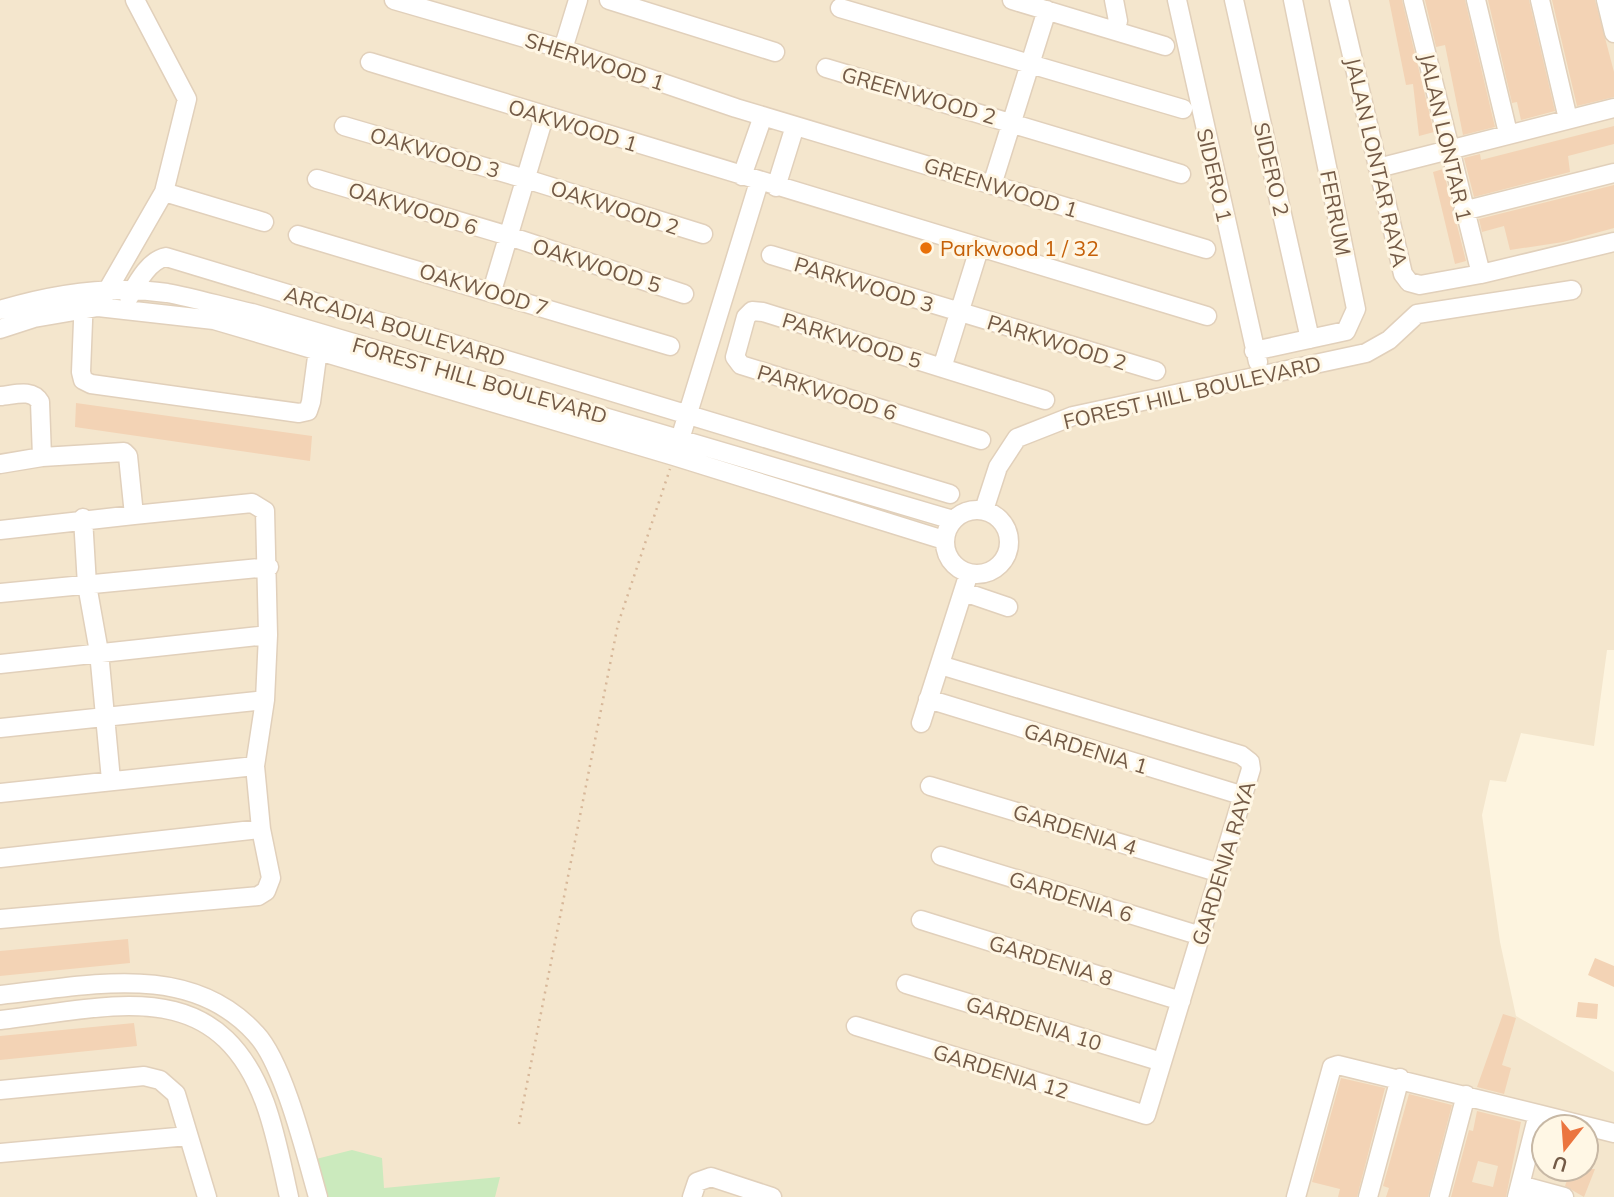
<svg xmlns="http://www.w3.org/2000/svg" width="1614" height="1197" font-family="Mulish,sans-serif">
<rect width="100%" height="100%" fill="#fdf4df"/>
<path fill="#f4e6cd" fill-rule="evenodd" d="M0 0H1614V650H1607L1594 746 1521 733 1506 782 1490 780 1482 815 1500 942 1516 1016 1614 1072V1197H0ZM1544 1127H1586V1169H1544Z"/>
<path fill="#cbeabd" d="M352 1150 382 1158 384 1188 500 1177 495 1197H322L312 1160Z"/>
<path fill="#f3d3b5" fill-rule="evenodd" d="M1389 0H1402L1434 132 1419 136 1413 84 1406 85Z
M1425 0H1465L1495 127 1463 135 1445 45 1436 47Z
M1488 0H1529L1555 111 1521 120 1517 102 1512 103Z
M1552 0H1595L1614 72V97L1577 106Z
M1614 126V144L1568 156 1570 172 1474 197 1464 158 1480 154 1481 160Z
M1443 169 1466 261 1455 264 1433 172Z
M1614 185V228L1563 242 1510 250 1504 226 1482 232 1479 219Z
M76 403 312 436 310 461 75 427Z
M128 939 130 963 0 976V951Z
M1595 958 1614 966V987L1588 975Z
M1578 1002 1598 1004 1597 1019 1576 1017Z
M1503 1014 1516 1018 1502 1065 1511 1068 1504 1094 1477 1087Z
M134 1023 137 1046 0 1060V1036Z
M1341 1078 1385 1088 1357 1197H1338L1340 1189 1312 1182Z
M1409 1094 1452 1105 1428 1197H1386L1389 1188 1383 1186Z
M1477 1111 1521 1122 1506 1197H1451L1469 1130 1473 1131ZM1478 1161 1498 1166 1493 1187 1472 1182Z
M1571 1169H1595L1584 1197 1565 1186Z"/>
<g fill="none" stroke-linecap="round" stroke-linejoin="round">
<g stroke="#e1d0bb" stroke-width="21">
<path id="minor" d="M394 0 563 49 736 108 1206 249
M609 0 775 52
M1012 0 1165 46
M1114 0 1118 21
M1177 0 1258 362
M1234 0 1310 339
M1339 0 1403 274 1409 282 1420 285 1481 274 1614 242
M1413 0 1481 274
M1476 0 1508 133
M1540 0 1568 119
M1606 0 1614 33
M840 8 1183 109
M563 49 578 0
M370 62 1207 316
M826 68 1181 174
M344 126 526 179 703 234
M1378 168 1614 108
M742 176 763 116
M317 179 509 236 684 294
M992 185 1047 10
M776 187 795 126
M164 192 264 222
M1463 211 1614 173
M298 235 670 346
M771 255 1156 371
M492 291 544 117
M84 296 81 372 83 380 91 384 299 413 308 411 311 402 319 342
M129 297C137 283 149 260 166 257L950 494
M103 298 164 192 187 99 135 0
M0 310C53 294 112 285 167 293 195 298 224 307 252 313L953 520
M0 329 34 318 98 307 214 320 674 456 944 540
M1254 351 1346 331 1356 309 1293 0
M942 368 979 249
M0 396C14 395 32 388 40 402L42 457 124 452 128 456 134 515 252 503 265 511 268 635 265 700 255 766 261 829 271 878 266 891 258 896 0 919
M981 440 741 365 735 357 746 317 752 311 763 312 1045 400
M677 449 759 182
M0 464 42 457
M984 510 998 467 1017 438 1073 416 1366 353 1389 340 1417 314 1572 290
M945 542a32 32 0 1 1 64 0a32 32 0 1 1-64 0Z
M83 518 87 585 99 652 111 780
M0 530 134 515
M964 592 1008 607
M0 593 269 567
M0 664 268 635
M928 699 1244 796
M921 723 969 573
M0 728 265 700
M930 786 1220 873
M0 793 255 766
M941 856 1201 936
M0 858 261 829
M921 920 1181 1001
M906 984 1162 1062
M0 995C87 986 190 960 256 1034 284 1064 306 1155 318 1197
M0 1020C110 1008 216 971 265 1103 276 1133 282 1166 289 1197
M856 1026 1146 1115 1251 769 1250 762 1241 755 940 665
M0 1090 144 1076 160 1080 176 1094 207 1197
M1538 1114 1614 1133
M0 1153 188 1136
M1520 1185 1564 1197
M692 1197 697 1182 711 1177 772 1197
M1296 1197 1332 1067 1338 1065 1538 1114 1517 1197
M1368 1197 1400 1078
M1439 1197 1466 1095"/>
</g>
<path stroke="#d7b799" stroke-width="2.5" stroke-dasharray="2 5" stroke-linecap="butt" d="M519 1124 618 624 670 469"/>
<use href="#minor" stroke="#fff" stroke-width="18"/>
</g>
<circle fill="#e8710a" stroke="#fff7e5" stroke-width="2.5" cx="926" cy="248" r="7"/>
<g text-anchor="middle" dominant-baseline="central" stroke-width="6" stroke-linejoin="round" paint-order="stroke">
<g font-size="21" fill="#735a46" stroke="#fff7e5">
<text transform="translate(595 61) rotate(18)">SHERWOOD 1</text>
<text transform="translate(919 95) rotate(16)">GREENWOOD 2</text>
<text transform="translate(573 125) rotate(17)">OAKWOOD 1</text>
<text transform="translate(1446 137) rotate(77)">JALAN LONTAR 1</text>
<text transform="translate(435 152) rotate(16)">OAKWOOD 3</text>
<text transform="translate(1377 162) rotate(77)">JALAN LONTAR RAYA</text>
<text transform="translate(1272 169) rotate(77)">SIDERO 2</text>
<text transform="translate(1215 175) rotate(77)">SIDERO 1</text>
<text transform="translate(1001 187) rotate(17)">GREENWOOD 1</text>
<text transform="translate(615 207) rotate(18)">OAKWOOD 2</text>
<text transform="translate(413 208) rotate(17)">OAKWOOD 6</text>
<text transform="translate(1336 213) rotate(79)">FERRUM</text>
<text transform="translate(597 265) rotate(18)">OAKWOOD 5</text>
<text transform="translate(864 284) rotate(17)">PARKWOOD 3</text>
<text transform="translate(484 289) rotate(17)">OAKWOOD 7</text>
<text transform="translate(395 326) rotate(17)">ARCADIA BOULEVARD</text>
<text transform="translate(852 340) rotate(17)">PARKWOOD 5</text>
<text transform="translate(1057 342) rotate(17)">PARKWOOD 2</text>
<text transform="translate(480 380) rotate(16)">FOREST HILL BOULEVARD</text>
<text transform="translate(827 392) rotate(17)">PARKWOOD 6</text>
<text transform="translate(1192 392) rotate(-13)">FOREST HILL BOULEVARD</text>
<text transform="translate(1086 748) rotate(17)">GARDENIA 1</text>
<text transform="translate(1075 829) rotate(17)">GARDENIA 4</text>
<text transform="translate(1223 863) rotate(-73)">GARDENIA RAYA</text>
<text transform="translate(1071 896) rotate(17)">GARDENIA 6</text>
<text transform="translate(1051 960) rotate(17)">GARDENIA 8</text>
<text transform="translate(1034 1023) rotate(17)">GARDENIA 10</text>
<text transform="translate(1001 1071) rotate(17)">GARDENIA 12</text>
</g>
<g font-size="21" fill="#c56008" stroke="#fff7e5" text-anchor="start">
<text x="940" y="248">Parkwood 1 / 32</text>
</g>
</g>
<g transform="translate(1565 1148) rotate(197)"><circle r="33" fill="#fff7e5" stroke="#c7b8a5" stroke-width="2"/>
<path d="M0-5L12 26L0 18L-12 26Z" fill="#eb753f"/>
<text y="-10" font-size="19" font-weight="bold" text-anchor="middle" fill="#735a46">U</text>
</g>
</svg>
